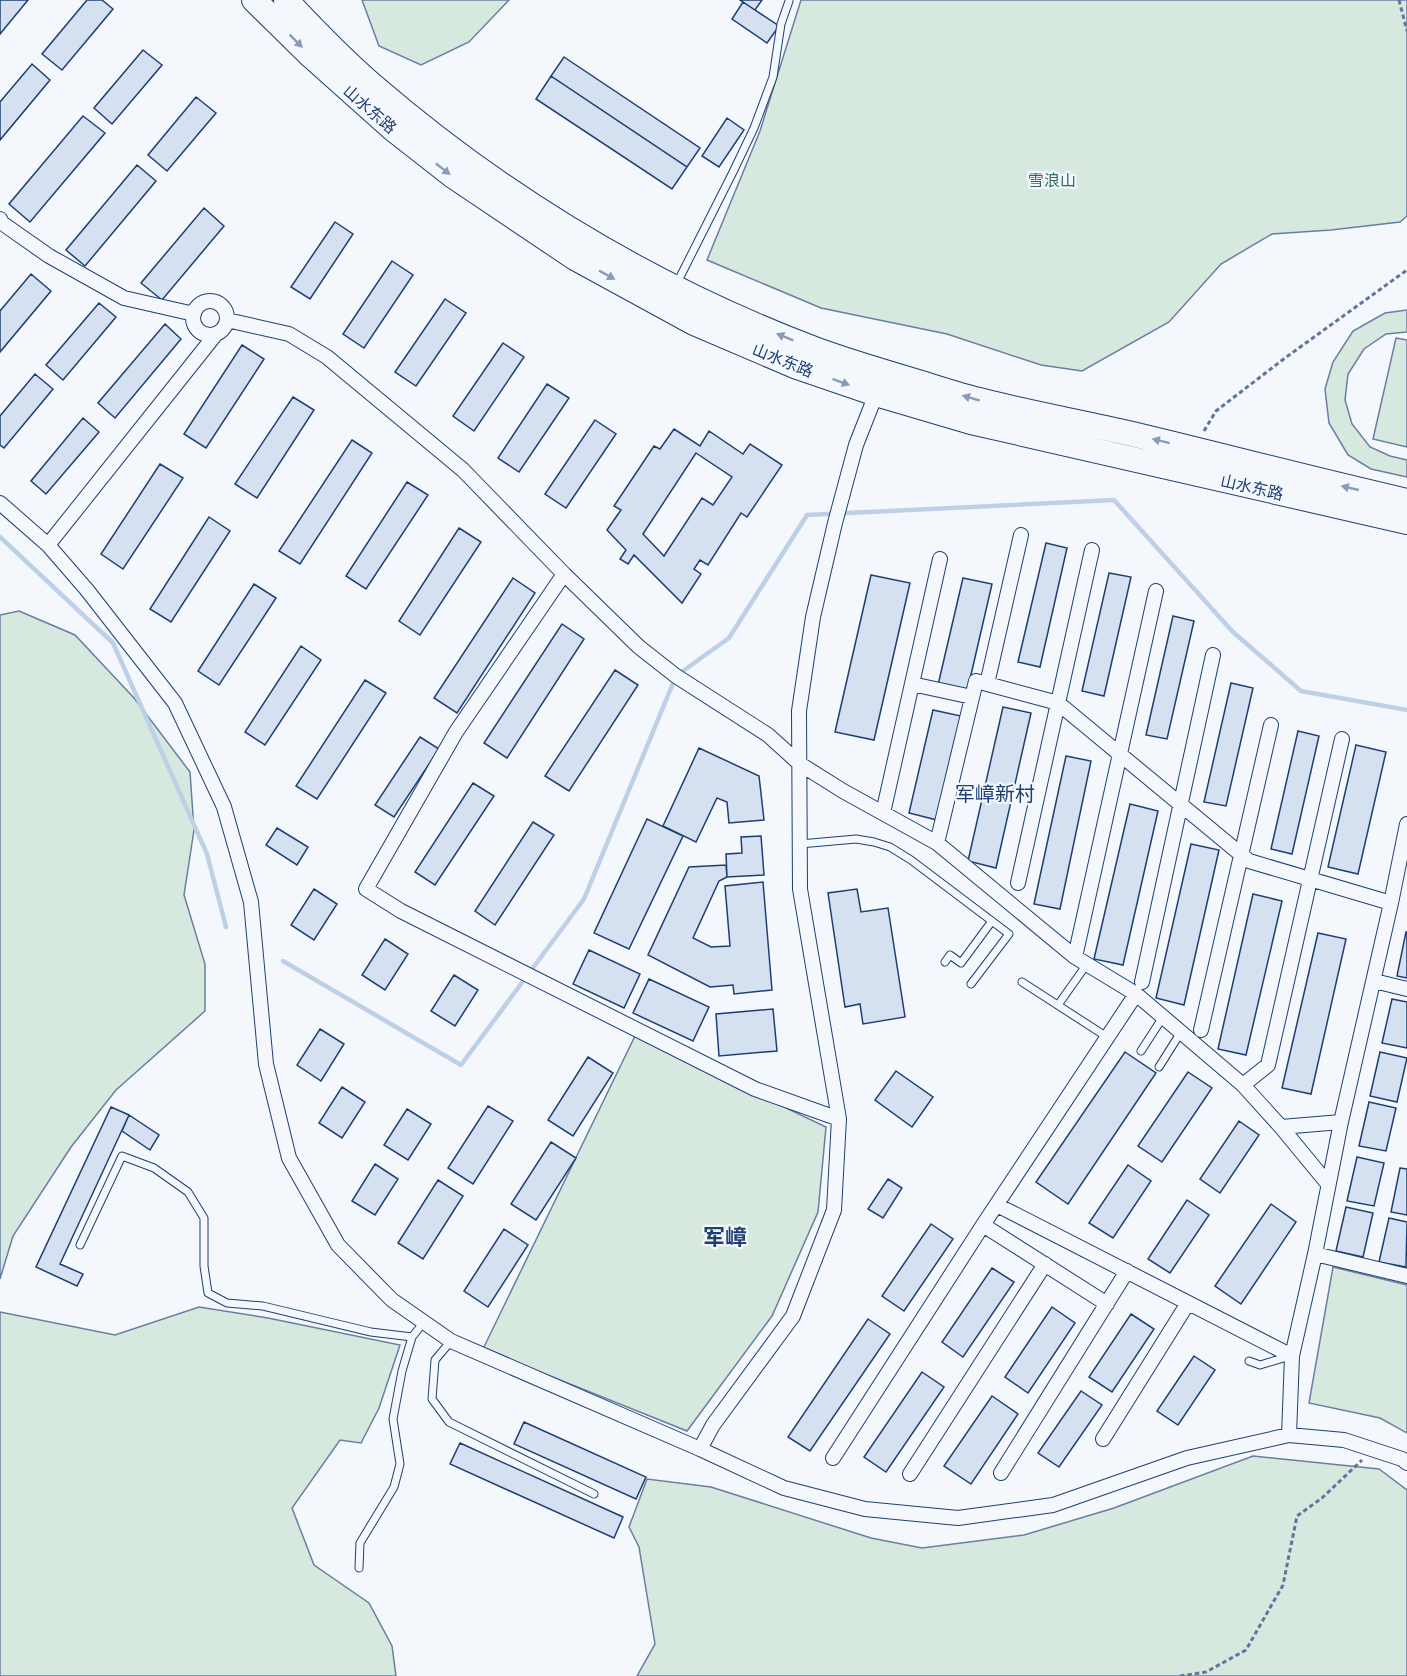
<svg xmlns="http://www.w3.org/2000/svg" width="1407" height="1676" font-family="Quicksand,'Noto Sans SC',sans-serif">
<rect width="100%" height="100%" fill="#f4f7fb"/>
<path fill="#d7e8df" stroke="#687fa3" stroke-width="1.5" d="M362 0H509L469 42 421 65 379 46Z
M801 0H1407V216L1400 222 1331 230 1272 234 1221 264 1169 322 1082 371 1041 365 947 334 821 308 707 260 760 131Z
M1407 310V332L1386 334 1364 349 1348 374 1345 400 1352 424 1370 447 1390 456 1407 460V477L1371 469 1348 455 1329 423 1325 389 1333 362 1353 331 1385 313Z
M1396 338 1407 340V447L1373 439Z
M19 611 75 635 134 698 190 772 194 830 184 895 205 964V1011L116 1090 71 1147 13 1236 0 1279V615Z
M635 1036 826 1127 818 1212 772 1316 687 1431 483 1349Z
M1333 1267 1407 1285V1433L1380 1418 1309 1403Z
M199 1307 268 1318 400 1345 379 1408 361 1443 340 1440 292 1508 314 1565 369 1603 392 1646 396 1676H0V1312L115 1335Z
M1253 1456 1379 1469 1407 1490V1676H637L655 1644 639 1547 629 1527 647 1479 711 1487 871 1538 922 1548 1024 1535 1114 1508Z"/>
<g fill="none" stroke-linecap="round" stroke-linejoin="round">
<path stroke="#bed0e5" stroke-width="4.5" d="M0 537 113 643 207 854 226 927
M283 961 461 1065 584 899 676 676 729 638 807 515 1114 500 1233 632 1301 691 1407 710"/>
</g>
<path fill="#d5e0f0" stroke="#1d3f73" stroke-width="1.5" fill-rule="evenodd" d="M0 0H28L0 34Z
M87 0H102L113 9 62 70 42 54Z
M740 0H762L755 10Z
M743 2 779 26 767 43 732 19Z
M143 50 162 65 112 124 94 108Z
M564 57 700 148 687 167 551 76Z
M32 64 50 80 0 140V102Z
M551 76 687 167 672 189 536 99Z
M196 97 216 113 167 171 148 155Z
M83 116 105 133 30 222 9 204Z
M727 118 744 130 719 167 702 156Z
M137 165 156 181 85 266 66 250Z
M204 208 224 226 162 300 141 283Z
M335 222 353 234 310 299 291 287Z
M392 261 413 275 364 348 343 334Z
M31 274 51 291 0 352V311Z
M445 299 466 313 416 386 395 372Z
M99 303 116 317 63 380 46 365Z
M165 324 181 339 115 418 98 403Z
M503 343 524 357 474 431 453 416Z
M242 345 264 359 206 448 184 434Z
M35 374 53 389 4 448 0 445V416Z
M547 384 569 398 519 472 498 458Z
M293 397 314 410 257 498 235 484Z
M83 418 99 432 46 494 31 481Z
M595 420 616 434 566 508 545 494Z
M674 429 700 446 709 431 743 454 750 444 782 465 747 517 741 513 708 565 700 560 694 569 701 574 682 603 634 555 628 564 620 559 626 550 607 530 621 510 614 506 654 446 660 449ZM696 453 732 477 713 505 702 498 664 556 643 534Z
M352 440 372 453 300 564 279 551Z
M160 464 183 478 123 569 101 554Z
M407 482 428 495 366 589 346 576Z
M209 517 230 531 171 622 150 609Z
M459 528 481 542 420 635 399 621Z
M1046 543 1067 548 1040 667 1018 662Z
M1109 573 1131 577 1104 696 1082 691Z
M871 575 910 583 874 740 835 732Z
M513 578 535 593 457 713 434 698Z
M963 578 992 584 967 692 938 685Z
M254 584 276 598 219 685 198 671Z
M1173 616 1194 621 1167 739 1146 735Z
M562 624 584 639 507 758 484 743Z
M301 646 321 660 265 745 245 732Z
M615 670 638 685 569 791 545 776Z
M365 680 386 693 317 799 296 786Z
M1231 683 1253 688 1226 806 1204 802Z
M1003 707 1031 713 996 868 968 861Z
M933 710 961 716 937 820 909 813Z
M1298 731 1319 736 1292 854 1271 849Z
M420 737 439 749 394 817 375 805Z
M1356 745 1386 752 1358 874 1328 867Z
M699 748 759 776 764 820 729 823 727 802 717 798 696 842 663 826Z
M1066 756 1091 761 1060 909 1034 904Z
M473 783 494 796 435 885 415 872Z
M1130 804 1158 811 1123 965 1094 959Z
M647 819 683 836 629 949 594 933Z
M533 822 554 835 495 925 475 911Z
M277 828 308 847 297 865 266 845Z
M761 836 764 875 727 877 726 854 742 853 741 837Z
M1191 844 1219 850 1184 1005 1156 998Z
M726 865 727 877 719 881 693 938 711 947 730 946 725 886 763 882 772 990 734 994 733 985 710 987 648 955 689 867Z
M314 889 337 904 314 940 291 925Z
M857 889 861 912 888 908 905 1017 863 1024 860 1004 845 1007 828 893Z
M1253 894 1282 901 1246 1055 1218 1049Z
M1406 932H1407V978L1397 976Z
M1318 933 1346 939 1311 1094 1282 1088Z
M385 939 408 954 385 990 362 975Z
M589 950 640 974 624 1008 573 984Z
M454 975 478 990 455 1026 431 1011Z
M649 979 709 1007 693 1041 633 1013Z
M1392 999 1407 1002V1048L1382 1043Z
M773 1009 777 1051 719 1056 716 1014Z
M320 1029 344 1044 321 1081 297 1065Z
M1125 1052 1156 1073 1068 1204 1036 1182Z
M1380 1052 1407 1058 1397 1102 1370 1096Z
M588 1057 613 1073 573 1136 548 1120Z
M896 1071 933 1097 912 1127 875 1100Z
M1188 1072 1212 1088 1162 1162 1138 1146Z
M342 1087 365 1102 342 1138 319 1123Z
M1369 1102 1396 1108 1386 1151 1359 1146Z
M488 1106 513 1121 473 1184 448 1168Z
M111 1107 129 1115 60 1264 83 1274 77 1286 36 1267Z
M407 1109 431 1124 408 1160 384 1145Z
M129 1115 159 1135 150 1150 122 1131Z
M1239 1121 1259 1135 1220 1193 1200 1179Z
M551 1142 576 1158 536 1220 511 1204Z
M1357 1157 1384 1163 1374 1206 1347 1201Z
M375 1164 398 1179 375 1215 352 1201Z
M1128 1165 1151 1181 1113 1238 1089 1223Z
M1400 1168 1407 1169V1215L1391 1212Z
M888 1179 902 1188 883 1218 868 1209Z
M438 1180 463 1196 423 1259 398 1243Z
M1187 1200 1209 1215 1170 1273 1148 1259Z
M1271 1204 1296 1222 1241 1304 1215 1286Z
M1346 1207 1373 1213 1363 1257 1336 1251Z
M1389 1218 1407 1222 1406 1267 1379 1262Z
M931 1224 953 1239 904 1311 882 1296Z
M504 1229 528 1245 488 1307 464 1291Z
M992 1268 1014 1282 963 1357 942 1342Z
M1052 1307 1075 1323 1028 1393 1005 1377Z
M1131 1314 1154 1329 1112 1392 1089 1377Z
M868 1319 890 1334 810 1451 788 1437Z
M1194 1356 1215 1370 1178 1425 1157 1411Z
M922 1372 944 1387 886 1472 864 1457Z
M1081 1391 1102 1405 1059 1467 1038 1453Z
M992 1396 1018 1414 971 1484 944 1466Z
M524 1422 646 1477 636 1499 514 1444Z
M460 1443 623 1517 614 1538 450 1464Z"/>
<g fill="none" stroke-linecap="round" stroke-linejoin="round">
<g stroke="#1d3f73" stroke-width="9">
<path id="lane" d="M677 283 733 172 754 128 773 77 781 24 789 1
M800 844 856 839 874 842 890 847 911 860 1009 934 971 984
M945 962 950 955 961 963 992 921
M1022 982 1107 1037
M1058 1005 1087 964
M1141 1051 1163 1017
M1159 1067 1181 1032
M80 1245 122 1156 154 1168 188 1192 204 1218V1266L208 1293 227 1303 263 1306 371 1332 412 1337
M451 1341 435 1360 432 1399 449 1422 594 1494
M1249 1361 1260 1365 1290 1356
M359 1568 360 1543 394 1487 400 1464 393 1419 402 1371 412 1337 424 1322"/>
</g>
<g stroke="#1d3f73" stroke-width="16">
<path id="street" d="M0 219 2 223 49 256 124 298 194 314
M193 318a17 17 0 1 1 34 0a17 17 0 1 1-34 0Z
M227 320 289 334 327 357 463 470 564 574 639 647 676 676 768 735 800 764 843 791 937 843 1075 957 1136 994 1243 1085 1281 1127 1341 1122
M0 503 48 545 87 590 175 703 224 807 251 902 266 1064 289 1158 338 1245 392 1300 451 1341 700 1449 784 1488 865 1509 958 1518 1053 1505 1187 1458 1289 1435 1344 1440 1402 1459 1407 1463
M48 545 216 334
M564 574 456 732 366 889 401 911 755 1089 839 1119
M912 684 972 697
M987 684 1021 535
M883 813 940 559
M937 843 976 681 1058 703 1249 861 1391 903
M1018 883 1092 550
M1075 957 1156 591
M1374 981 1407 989
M1142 982 1213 655
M1201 1030 1271 725
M1243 1085 1268 1065 1342 739
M1281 1127 1328 1184
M997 1205 1292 1356
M983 1225 1107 1304
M1315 1254 1407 1276
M1289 1435 1292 1356 1315 1254 1341 1122 1391 903 1407 824
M1103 1439 1188 1303
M700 1449 713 1425 793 1316 834 1210 839 1119 800 889 799 711 813 617 835 523 856 445 878 389
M833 1458 983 1225 1136 994
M1001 1473 1127 1271
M910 1474 1045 1264"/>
</g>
<g stroke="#1d3f73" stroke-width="26">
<path id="highway" d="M254 0 309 54 393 129 453 176 575 258 694 323 797 367 876 394 971 422 1407 522
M286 0C313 29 341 58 371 84 503 198 653 288 817 350 850 362 884 372 918 382 938 388 958 395 979 400 1029 413 1081 422 1132 434 1224 456 1315 480 1407 501"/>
</g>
<path stroke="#5e769c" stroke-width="3" stroke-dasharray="4.5 3" stroke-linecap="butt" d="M1399 0 1407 31
M1204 431 1216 411 1285 358 1407 270
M1180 1676 1206 1672 1246 1650 1283 1585 1297 1516 1322 1498 1362 1460"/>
<use href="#lane" stroke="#f4f7fb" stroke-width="7"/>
<use href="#street" stroke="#f4f7fb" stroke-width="14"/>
<use href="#highway" stroke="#f4f7fb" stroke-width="24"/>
</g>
<defs><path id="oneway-solid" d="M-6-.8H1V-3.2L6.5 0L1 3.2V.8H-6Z" transform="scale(1.5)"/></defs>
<g fill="#889bb7">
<use href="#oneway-solid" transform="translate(296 41) rotate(45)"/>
<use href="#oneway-solid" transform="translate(443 169) rotate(38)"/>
<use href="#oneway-solid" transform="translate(607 275) rotate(29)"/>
<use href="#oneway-solid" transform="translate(785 337) rotate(-158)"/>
<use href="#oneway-solid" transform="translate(841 382) rotate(20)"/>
<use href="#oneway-solid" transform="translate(971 398) rotate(-164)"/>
<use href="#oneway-solid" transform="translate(1161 441) rotate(-166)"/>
<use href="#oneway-solid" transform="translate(1350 488) rotate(-167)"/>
</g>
<g text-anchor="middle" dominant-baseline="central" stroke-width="4.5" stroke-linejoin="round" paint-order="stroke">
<g font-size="16" fill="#1d3f73" stroke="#f4f7fb">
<text transform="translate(370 109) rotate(41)">山水东路</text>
<text transform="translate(783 360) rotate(22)">山水东路</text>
<text transform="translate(1252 487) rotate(13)">山水东路</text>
</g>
<g font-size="16" fill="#2c6c60" stroke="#f4f7fb">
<text x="1052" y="180">雪浪山</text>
</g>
<g font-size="20" fill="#1d3f73" stroke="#f4f7fb">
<text x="995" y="793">军嶂新村</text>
</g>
<g font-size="22" font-weight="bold" fill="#1d3f73" stroke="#f4f7fb">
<text x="725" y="1237">军嶂</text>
</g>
</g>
</svg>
